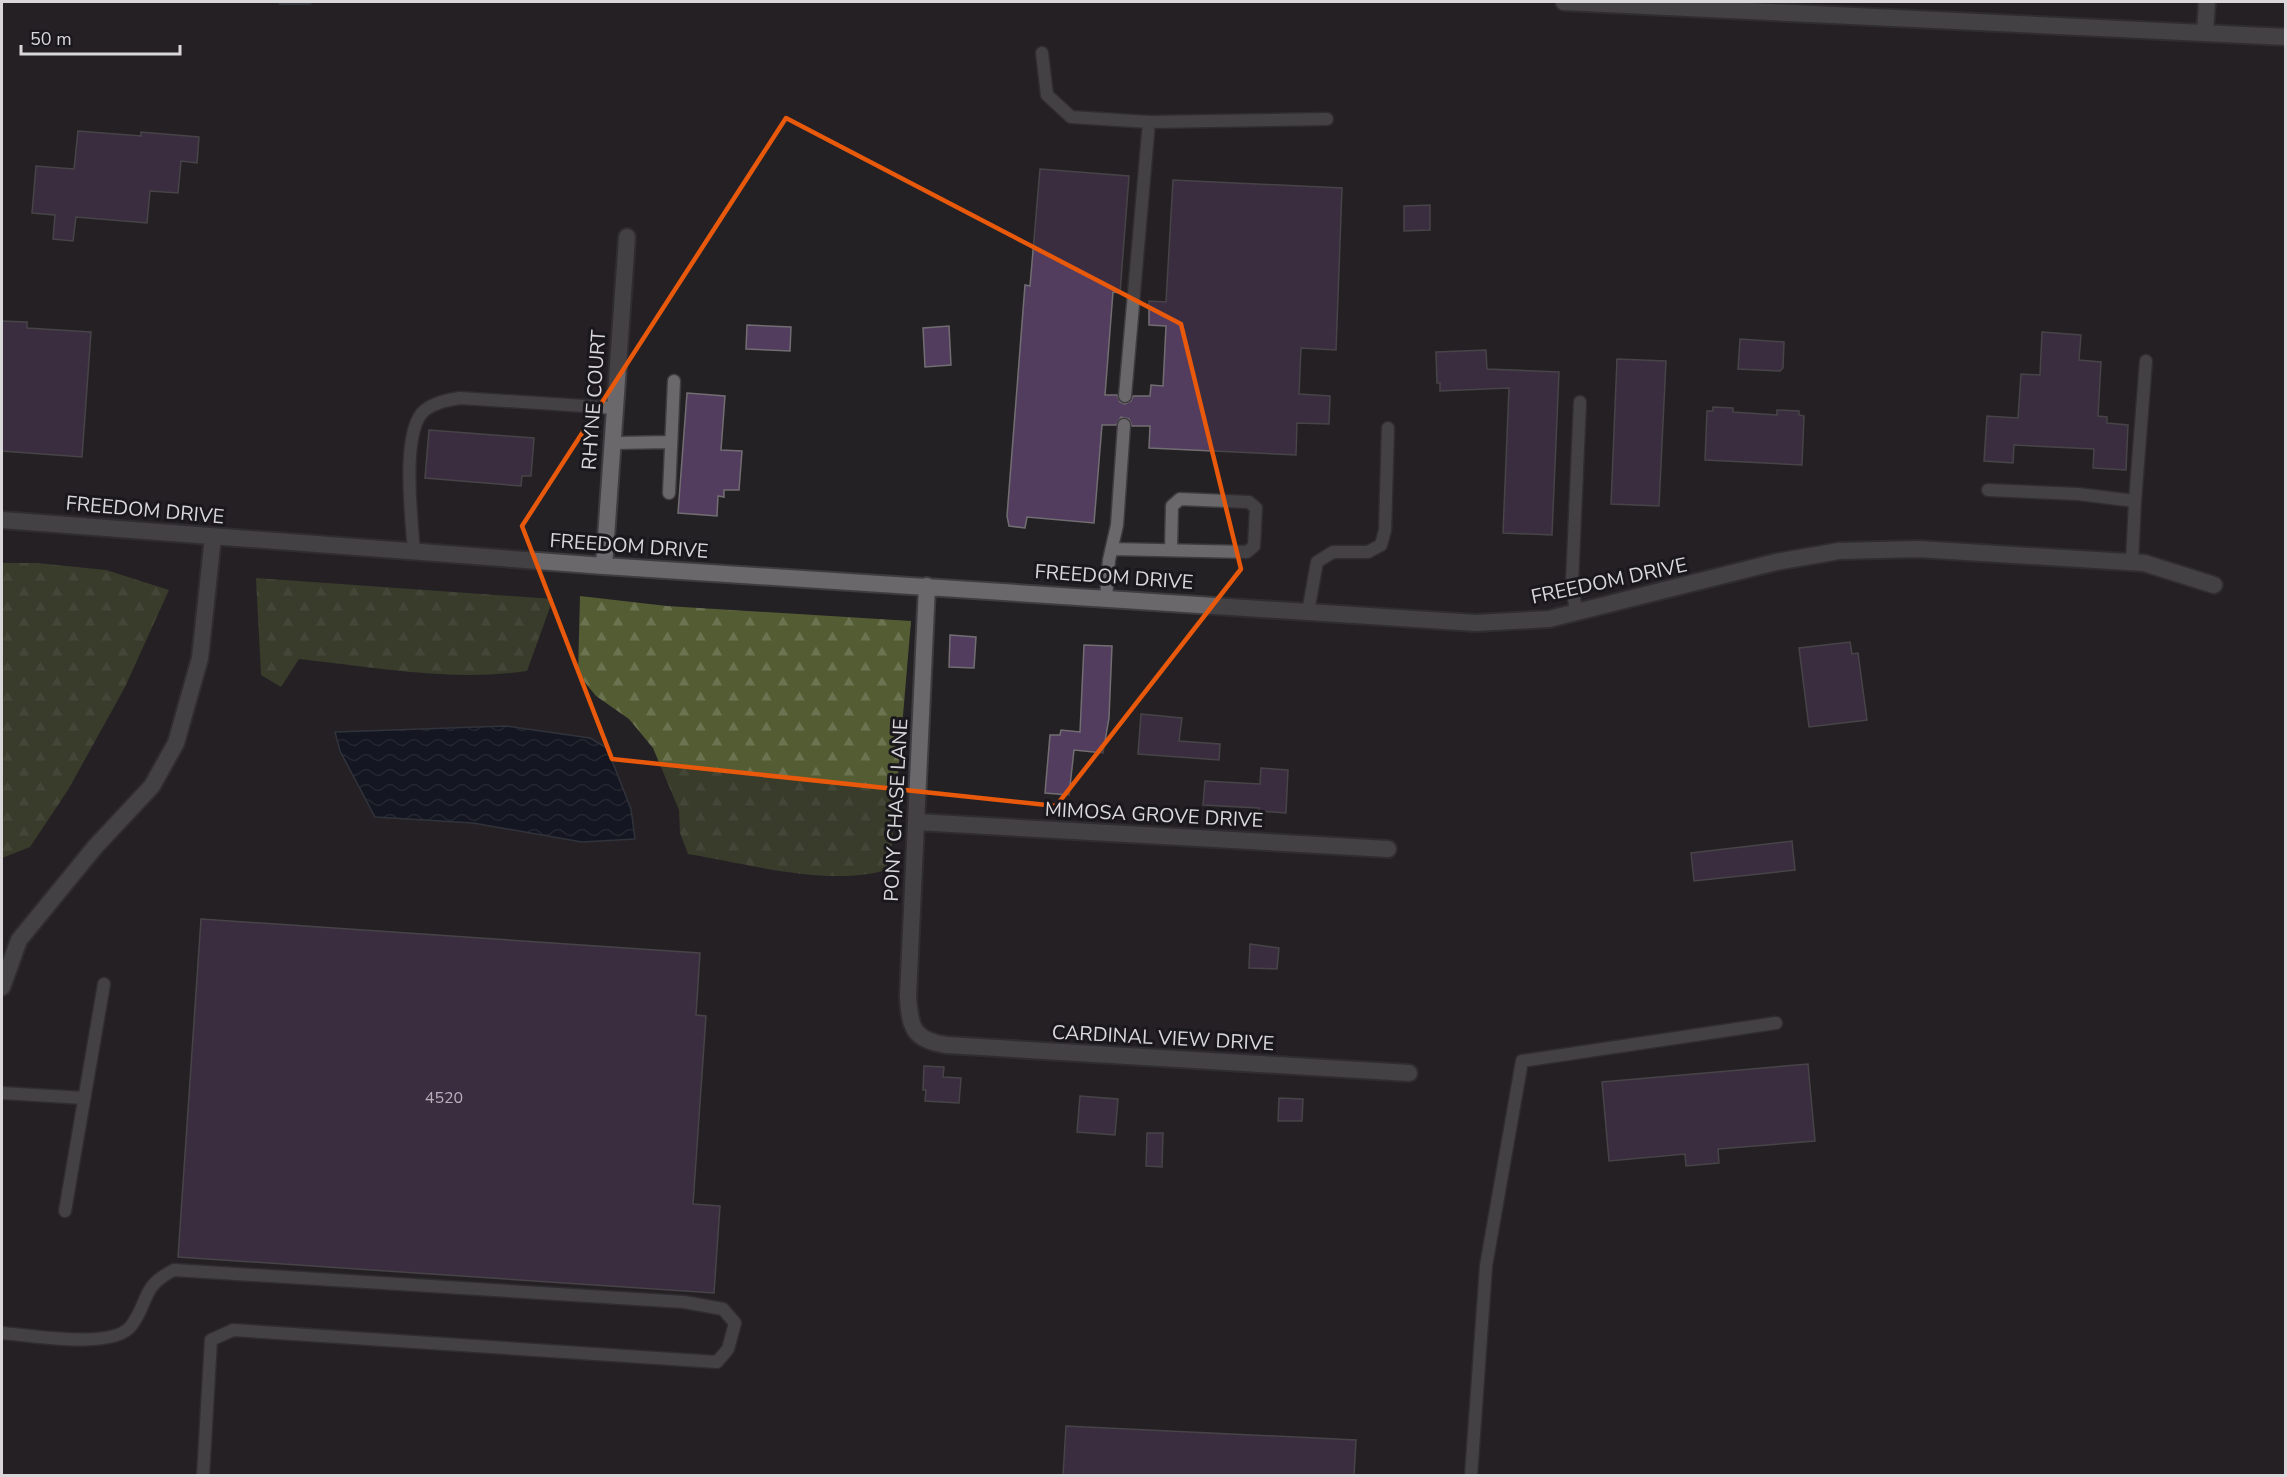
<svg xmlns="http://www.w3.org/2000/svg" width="2287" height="1477" font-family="'Nunito Sans',sans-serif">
<defs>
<pattern id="forest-firs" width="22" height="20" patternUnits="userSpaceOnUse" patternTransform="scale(1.5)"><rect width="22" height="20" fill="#535c33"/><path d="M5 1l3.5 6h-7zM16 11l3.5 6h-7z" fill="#6b7350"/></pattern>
<pattern id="water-waves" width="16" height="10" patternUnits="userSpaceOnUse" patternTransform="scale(1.5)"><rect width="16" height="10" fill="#000c1e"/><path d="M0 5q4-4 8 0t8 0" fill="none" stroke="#252f3e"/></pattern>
</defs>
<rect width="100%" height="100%" fill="#242125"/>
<path fill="url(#forest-firs)" d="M2 563H37L106 570 169 590 125 687 68 790 30 847 2 858Z
M256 578 553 599 527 671C451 682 375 667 299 659L281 687 261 675Z
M580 596 667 606 911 621 890 869C830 888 750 864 688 854L680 833 679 810 653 748 629 719 596 696 578 674Z"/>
<path fill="url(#water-waves)" stroke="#414956" stroke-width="1.5" d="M506 726 590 738 607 748 631 809 635 839 582 842 473 823 375 817 340 751 335 732Z"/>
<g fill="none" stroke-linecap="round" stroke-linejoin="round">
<path stroke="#414956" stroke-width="6" d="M281 2H309"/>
</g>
<path fill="#533d5f" stroke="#716e72" stroke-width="1.5" d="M78 131 141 136V132L199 137 197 163 181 161 178 193 150 191 147 223 76 217 73 241 53 239 55 215 32 213 36 166 74 169Z
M1040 169 1129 176 1120 293 1113 292 1105 395H1117L1120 402 1125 404 1131 401 1133 396H1150L1151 385 1163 386 1166 326 1149 325V301L1166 302 1173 180 1342 188 1336 350 1301 348 1299 394 1330 396 1329 424 1297 423 1296 455 1149 448 1150 426H1132L1129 419 1121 417 1116 425H1102L1094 523 1027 517 1025 528 1009 526 1007 516 1025 285 1030 286Z
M1430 205V230L1404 231V206Z
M2 321 27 322V328L91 332 82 457 2 451Z
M747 325 791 327 790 351 746 349Z
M949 326 951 365 925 367 923 328Z
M2042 332 2081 335 2079 360 2101 362 2098 416 2107 417V423L2128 425 2126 470 2093 468 2094 449 2014 445 2013 463 1984 461 1987 416 2018 418 2021 374 2040 375Z
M1740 339 1784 342 1783 368 1780 371 1738 369Z
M1486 350 1487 369 1559 372 1552 535 1503 533 1509 388 1440 391V383H1437L1436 352Z
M1617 359 1666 361 1659 506 1611 504Z
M687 393 725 396 721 450 742 451 739 490H724V497L718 496 717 516 678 513Z
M1713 407 1733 408V412L1777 415V410L1799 411V415L1804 416 1802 465 1705 460 1707 411H1713Z
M429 430 534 438 531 476H522L521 486 425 478Z
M950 635 976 637 974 668 949 667Z
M1850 642 1852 654 1858 653 1867 720 1809 727 1799 648Z
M1084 645 1112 646 1109 718 1103 753 1074 750 1069 795 1045 793 1050 735H1060L1061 730 1080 732Z
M1141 714 1182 718 1179 741 1220 744 1219 760 1138 754Z
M1261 768 1288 770 1286 813 1259 811V808L1203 805 1205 781 1260 784Z
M1792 841 1795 870 1694 881 1691 853Z
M201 919 700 953 696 1015 706 1016 693 1204 720 1206 714 1293 178 1257Z
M1250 944 1279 948 1277 969 1249 968Z
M1808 1064 1815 1141 1718 1149 1719 1163 1686 1166 1685 1154 1609 1161 1602 1082Z
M924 1066 944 1067 943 1077 961 1078 959 1103 925 1101 926 1090H923Z
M1080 1096 1118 1099 1115 1135 1077 1132Z
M1279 1098 1303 1099 1302 1121H1278Z
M1147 1133H1163L1162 1167 1146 1166Z
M1066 1426 1356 1440 1354 1476H1063Z"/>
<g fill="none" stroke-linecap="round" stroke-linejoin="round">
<g stroke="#3e3c3f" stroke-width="15">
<path id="service" d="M1042 53 1047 95 1071 117 1149 122 1327 119
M1125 396 1149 122
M613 443 671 442
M1988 490 2078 494 2135 501 2132 562
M669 493 674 381
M2135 501 2146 361
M1112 549 1247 552 1254 546 1256 508 1249 502 1180 499 1172 506 1171 550
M414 552C412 522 400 430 425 410 436 402 448 400 460 398L615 408
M1106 598 1109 560 1117 525 1124 425
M1308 612 1317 562 1333 552H1368L1381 545 1385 530 1388 428
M1576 613 1572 583 1580 402
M2 1093 84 1098
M65 1211 104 984
M2 1333C30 1335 113 1350 131 1326 150 1301 140 1287 174 1270L684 1302 723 1309 735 1323 728 1349 717 1362 233 1330 211 1340 203 1476
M1471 1476 1486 1266 1522 1061 1776 1023"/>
</g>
<g stroke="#3e3c3f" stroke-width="20">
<path id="minor" d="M1564 2 2286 37
M2205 32 2207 2
M2 520 604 566 1476 623 1549 619 1776 562 1839 551 1918 549 2144 563 2214 585
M604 566 627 237
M927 586 908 996C910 1027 912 1040 947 1045L1409 1073
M917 822 1388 849
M2 987 19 940 95 847 152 786 176 743 200 658 213 537"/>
</g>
<use href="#service" stroke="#6b686c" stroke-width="12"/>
<use href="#minor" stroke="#6b686c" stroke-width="16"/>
</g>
<path d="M0 0H2287V1477H0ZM786 118 1181 324 1241 569 1056 806 612 759 522 526Z" fill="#242125" fill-opacity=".55" fill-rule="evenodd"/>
<path fill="none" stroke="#e8590c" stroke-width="4.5" stroke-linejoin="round" d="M786 118 1181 324 1241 569 1056 806 612 759 522 526Z"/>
<g text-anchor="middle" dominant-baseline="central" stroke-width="6" stroke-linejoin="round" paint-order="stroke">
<g font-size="16" fill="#b8b0bb">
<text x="444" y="1098">4520</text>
</g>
<g font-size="20" fill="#d9d7da" stroke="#1a181c">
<text transform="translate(594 400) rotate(-86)">RHYNE COURT</text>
<text transform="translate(145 510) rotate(5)">FREEDOM DRIVE</text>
<text transform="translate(629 546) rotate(4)">FREEDOM DRIVE</text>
<text transform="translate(1114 577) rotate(4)">FREEDOM DRIVE</text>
<text transform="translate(1609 581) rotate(-12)">FREEDOM DRIVE</text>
<text transform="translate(896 810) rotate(-87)">PONY CHASE LANE</text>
<text transform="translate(1154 815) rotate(3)">MIMOSA GROVE DRIVE</text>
<text transform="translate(1163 1038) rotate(3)">CARDINAL VIEW DRIVE</text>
</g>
</g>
<rect width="2287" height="1477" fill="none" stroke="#d9d7da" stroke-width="6"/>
<path d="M21 45v9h159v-9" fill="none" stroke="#d9d7da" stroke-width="3"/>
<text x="30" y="45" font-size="18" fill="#d9d7da" stroke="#1a181c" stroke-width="4.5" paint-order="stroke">50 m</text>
</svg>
